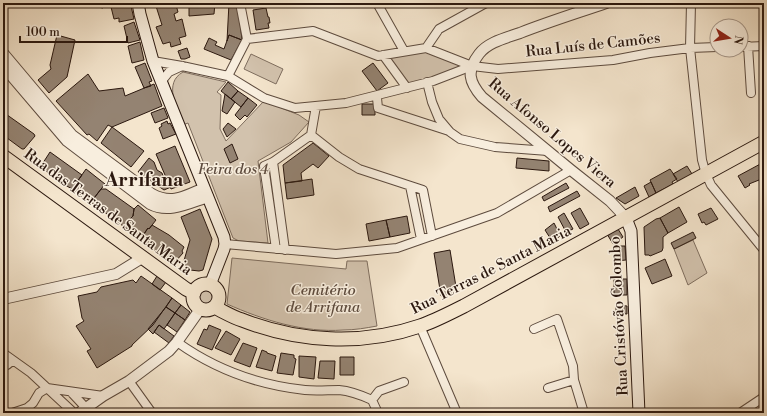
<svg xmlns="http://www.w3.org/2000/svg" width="767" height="416" font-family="'Libre Bodoni',serif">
<rect width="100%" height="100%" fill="#f4e5cd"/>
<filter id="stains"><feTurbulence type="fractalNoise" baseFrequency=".005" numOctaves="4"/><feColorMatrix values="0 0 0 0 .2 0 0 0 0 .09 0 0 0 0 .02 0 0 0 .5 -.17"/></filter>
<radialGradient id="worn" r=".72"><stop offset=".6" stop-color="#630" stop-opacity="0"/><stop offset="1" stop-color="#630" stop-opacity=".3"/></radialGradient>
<path fill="#d2c2ad" stroke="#7e6d5e" d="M427 50 466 65 436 78 407 85 386 56Z
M251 54 283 69 276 84 244 69Z
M183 72 226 82 217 92 221 95 220 129 226 141 264 101 299 115 309 122 291 142 258 161 268 243 239 241 233 238 188 123 183 125C177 108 163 83 183 72Z
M693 240 707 273 688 285 674 249Z
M232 258 346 269 347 261H367L377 326C366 328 355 330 343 330 304 333 263 320 227 304Z
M197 298a8 8 0 1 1 16 0a8 8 0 1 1-16 0Z"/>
<path fill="#948372" stroke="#2b180f" d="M80 3H104L103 8 80 4Z
M110 3 131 6 134 19 119 22V18L114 19Z
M113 3H130V6Z
M155 3H175L171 4 172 6 176 5 178 12 174 14 176 21 182 19 186 36 179 38 181 44 171 47 170 42 163 44 156 27 162 25Z
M196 3H215L214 14 189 16V6H196Z
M215 3H229V5L215 7Z
M229 3H238L242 40 229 35 227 41Z
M266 8 268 17H269L270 23H268L269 28 256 30 253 10Z
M134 22 140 40 128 43 124 26Z
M57 35 75 40 67 77 49 93 38 80 51 69 50 65Z
M229 35 242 40 231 60 204 49 209 38 217 42 215 45 224 49Z
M140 42 144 60 132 63 128 46Z
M187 48 190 57 185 59H181L178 51Z
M145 63 152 81 149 82 151 86 144 88 135 67Z
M373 63 388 83 377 91 362 71Z
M88 74 99 91 123 88 125 96 154 84 162 106 112 127 108 125 97 141 89 134 87 135 56 101Z
M228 82 238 91 231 99 221 91Z
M238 91 248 98 241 107 231 99Z
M225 94 235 102 227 114 222 111Z
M248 98 257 105 247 117 245 115 240 120 235 115Z
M362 104H375V115H362Z
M164 108 168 118 155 123 151 113Z
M3 112 34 134 35 136 24 149H22L3 135Z
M167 121 168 124 170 123 176 134 163 139 159 128 162 126 161 124Z
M228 123 236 129 227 137 223 129Z
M112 127 144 151 131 167 101 143Z
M313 143 329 156 318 168 313 164 301 173 302 181 285 183 283 165Z
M232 144 238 159 230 163 224 149Z
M175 146 190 182 171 189 156 154Z
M50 152 82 175 72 189 60 182 41 167V166Z
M149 158 154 162 157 170 162 173 166 184H169L171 187 164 190 138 172Z
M517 158 549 161V171L516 168Z
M764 162V184L762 185 759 180 749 184 750 185 745 188 738 176Z
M687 166 692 174 678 182 673 174Z
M86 169 105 184 91 202 72 189Z
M670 169 677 179 672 182 673 184 656 193 650 180Z
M312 179 314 195 287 199 285 183Z
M651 182 656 193 649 197 644 186Z
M566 183 569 188 544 201 542 197Z
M635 187 639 196 625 204 616 198Z
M101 189H106L134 209 133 216 123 226 91 202Z
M577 191 580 196 550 212 548 207Z
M138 205 156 220 149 229 148 228 141 239 123 226 133 216 134 209Z
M679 207 687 222 668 233 660 218Z
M580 208 589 224 580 229 571 213Z
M711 208 718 219 706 225 704 222 702 223 698 214Z
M200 209 212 239 203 270 199 271 190 270 186 267V265L183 264 190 240 181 217Z
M564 213 573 229 566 232 558 217Z
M407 216 410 233 390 237 386 220Z
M660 218 668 233 663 237V248L662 251 650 256 649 255H645L644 227 656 219Z
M386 220 390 237 369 241 366 224Z
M554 223 557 229 559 228 562 235 552 241 545 230Z
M152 225 169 235 184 247 182 251 183 253 175 262H172L141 241 143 235 148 228 149 229Z
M618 229 623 237 613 244 607 234Z
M693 232 696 238 674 249 671 243Z
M616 246H625L626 260 615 261Z
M450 250 457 293 441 296 434 253Z
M665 259 672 276 652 284 645 268Z
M141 276 172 298 153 325 132 345V346L97 368 87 351 91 349 76 326 84 321 82 318 78 296 97 292 101 287 133 280 136 283Z
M157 276 166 282 160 290 152 284Z
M614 279H627V295H614Z
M172 298 181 305 175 313 166 307Z
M181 305 190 312 185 320 175 313Z
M616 305 627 306V314L616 313Z
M166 307 175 313 164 329 159 325 153 334 148 329Z
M175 313 185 320 177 332 167 325Z
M159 325 174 336 169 343 154 332Z
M209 325 221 330 212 350 197 344 204 329 207 330Z
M226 331 240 339 231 355 215 348Z
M243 343 257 348 250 367 234 361Z
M262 350 267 352V353L276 356 272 371 256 367Z
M281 353 294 355V358L296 359 293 375 277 373Z
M299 356 316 357 314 379 299 377Z
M340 357H354V375H340Z
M320 361H335L334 379 318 378Z"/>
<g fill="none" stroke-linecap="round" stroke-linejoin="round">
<g stroke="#5d4b3e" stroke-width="10">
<path id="minor" d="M240 3 247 39
M377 3 404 51
M691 3 690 48 702 160 706 174 711 185 764 250
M247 39 313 31 378 56 426 48 472 66 498 69 613 60 650 53 690 48 717 47
M748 46 751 93
M741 47 764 46
M426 48 439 29 486 3
M383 55 407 88
M153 61 182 66 228 76 264 98 295 108 346 103 433 81 472 66
M228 76 247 39
M161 82 169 72 182 66
M427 82 432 102 439 119 450 132 460 139 495 147 548 151
M377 98 378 108 449 131
M311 135 339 157 359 169 423 190 432 236
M273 162 285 250
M410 186 421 239
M225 244 336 254 397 248 497 213 571 170
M276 249 264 166 273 162 311 135 316 106
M420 326 457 413
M534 329 557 319 573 366 574 380 584 413
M177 342C216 370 258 385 305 390 316 391 328 390 339 390 351 391 361 395 372 400L378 413
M3 353 31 373 74 413
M3 366 7 365 12 361
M129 381 152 413
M47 388 103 396
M548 388 574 380
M71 392 86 408
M372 400 379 391 404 382
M12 413 27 408 33 403 39 393 47 388
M740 413 764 397"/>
</g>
<g stroke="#5d4b3e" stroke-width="12">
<path id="tertiary" d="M606 3C577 13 548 22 520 33 506 38 488 42 479 54 466 71 469 82 482 97L571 170 610 201 626 218
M3 53 72 135 152 194C172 205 185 196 204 188
M3 66 67 141 150 204C169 214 189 203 208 197
M3 299 116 274 142 258
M79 413 103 396 129 381 169 351 177 342 201 308"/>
</g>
<g stroke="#2b180f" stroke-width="13">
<path id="secondary" d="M138 3 140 14 153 61 224 237 225 244 224 249 210 285
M626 218 631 231 639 413"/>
</g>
<g stroke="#2b180f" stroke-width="15">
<path id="primary" d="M3 156 186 289 194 293
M193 297a13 13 0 1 1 26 0a13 13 0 1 1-26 0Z
M214 307C223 311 232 317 242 320 298 342 362 346 420 326 435 321 450 313 464 306L764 142"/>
</g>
<use href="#minor" stroke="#f8eede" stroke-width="8"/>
<use href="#tertiary" stroke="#f8eede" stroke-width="10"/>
<use href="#secondary" stroke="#f8eede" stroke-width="11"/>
<use href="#primary" stroke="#f4e5cd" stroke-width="13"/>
</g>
<g text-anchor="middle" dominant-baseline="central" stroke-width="3" stroke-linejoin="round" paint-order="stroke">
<g font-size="15" fill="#2b180f" stroke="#f8eede">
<text transform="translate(593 45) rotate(-6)">Rua Luís de Camões</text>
<text transform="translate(552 133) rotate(40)">Rua Afonso Lopes Viera</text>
<text transform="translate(108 212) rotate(36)">Rua das Terras de Santa Maria</text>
<text transform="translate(491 270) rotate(-27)">Rua Terras de Santa Maria</text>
<text transform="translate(619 316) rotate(-93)">Rua Cristóvão Colombo</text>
</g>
<g font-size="15" font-style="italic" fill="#5d4b3e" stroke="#f8eede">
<text x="233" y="169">Feira dos 4</text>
<text x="323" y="290">Cemitério<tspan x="323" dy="17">de Arrifana</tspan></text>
</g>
<g font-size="19" font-weight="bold" fill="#2b180f" stroke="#f8eede">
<text x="144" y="180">Arrifana</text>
</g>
</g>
<rect width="767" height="416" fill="none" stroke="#f4e5cd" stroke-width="16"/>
<rect x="4" y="4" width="759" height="408" fill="none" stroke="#2b180f" stroke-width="2"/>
<rect x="8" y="8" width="751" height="400" fill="none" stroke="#2b180f"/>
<g transform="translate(729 38) rotate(102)"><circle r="19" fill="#f8eede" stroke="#a6988b"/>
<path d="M0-3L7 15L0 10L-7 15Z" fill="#8f2418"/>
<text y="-6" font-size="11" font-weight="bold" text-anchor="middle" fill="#2b180f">N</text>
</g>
<path d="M20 36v6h107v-6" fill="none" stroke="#2b180f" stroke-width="2"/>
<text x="26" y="36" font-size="12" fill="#2b180f" stroke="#f8eede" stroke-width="3" paint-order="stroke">100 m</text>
<rect width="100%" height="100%" filter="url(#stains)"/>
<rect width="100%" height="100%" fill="url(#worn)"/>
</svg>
